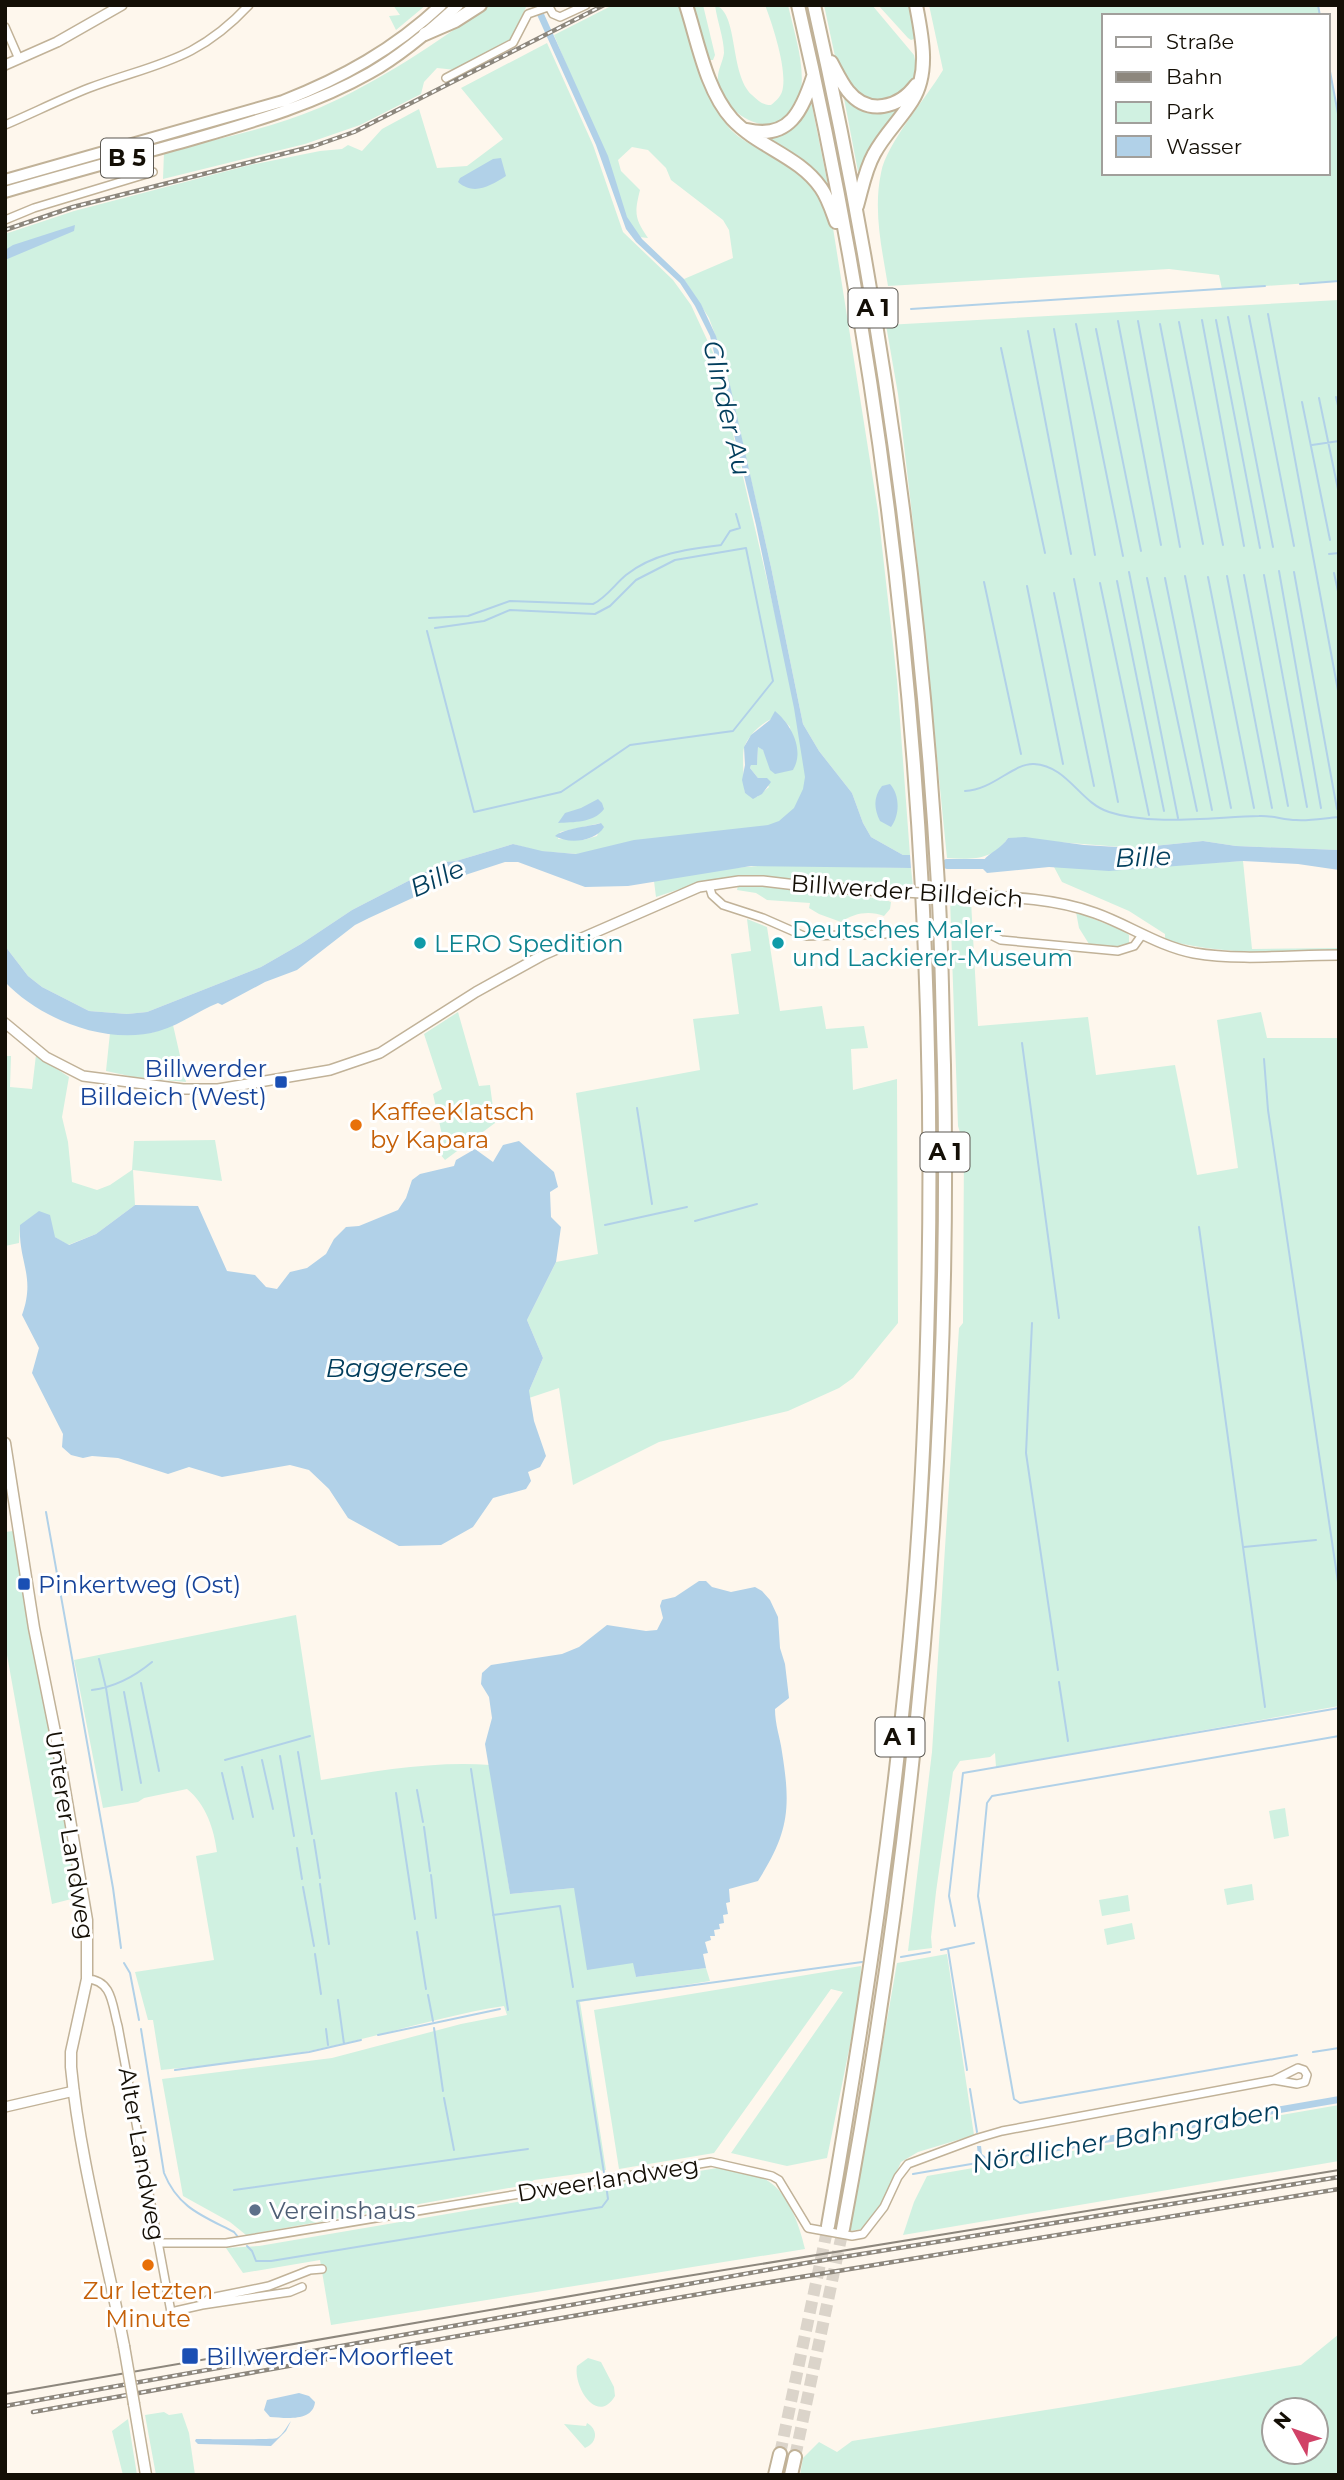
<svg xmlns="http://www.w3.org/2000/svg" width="1344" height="2480" font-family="Montserrat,sans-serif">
<rect width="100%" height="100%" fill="#fef7ed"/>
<path fill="#d0f1e1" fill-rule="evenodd" d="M393 5H426L396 30 389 16 400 15Z
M490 5H527L510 40 456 70 437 68 424 82 421 94 360 125 305 144 163 179 164 152C216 139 270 129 319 108 381 81 435 43 490 5Z
M613 5H680C691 38 709 106 731 130 741 140 755 147 767 153 806 173 818 187 833 228L878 511 897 680 910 855H903L871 837 863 823 852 793 819 751 803 724 771 567 723 356 709 318 684 279 733 258 729 230 723 220 671 180 666 168 648 150 632 147 618 160 621 171 640 190C634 214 635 219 648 238L639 237 628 224 616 184 554 35Z
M691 5H703L715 55 713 60H709Z
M715 5C739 12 729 74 752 95 759 101 762 105 771 105 777 100 782 96 783 87 786 66 773 26 765 5H788C794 32 805 63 801 91 792 150 723 122 718 80 717 71 723 62 724 53 724 38 717 21 715 5Z
M824 5H872L914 55 917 69 912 83 901 95 873 103 852 91 836 61Z
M878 5H911L917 38 911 40 908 38Z
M929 5H1318L1320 16H1104V173H1328V61L1339 119V281L1222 289 1219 275 1169 269 888 286C882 249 873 211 881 173 887 142 926 99 943 70Z
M547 43 593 145 623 232 673 280 691 305 715 357 811 768 802 806 775 830 577 854 538 851 513 844 456 861 445 862 352 910 301 944 261 967 147 1012 127 1014 89 1011 42 987 28 976 5 946V234L74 211 250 165 320 151 342 149 348 145 362 151 382 129 419 109 437 168 467 166 503 139 461 88ZM780 716 790 727 794 768 783 772 769 766C769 759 765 749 758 747L757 764 751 765 750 768 758 778H763L769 787 757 797 745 793C744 786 742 754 744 748 748 734 767 718 780 716ZM601 823 597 836 583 840 558 839 560 832Z
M843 93 852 103 903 105 877 138 859 177Z
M811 101 829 190C811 165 785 152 758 137 789 130 794 130 811 101Z
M1339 300V850L1236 846 1203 841 1134 848 1008 838C994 860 971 860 947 858L915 540 898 394 886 325Z
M1243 861 1252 949 1339 948V952C1278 953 1225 955 1165 940V934L1129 911 1062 882 1054 867 1173 865Z
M769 865 911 868 913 887 784 879 759 876H733L701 882 656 897 654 881 720 869Z
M747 885 884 899 891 902 890 909 884 916C870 910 853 913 841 922L819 914 809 908 810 903 767 900 756 893 737 890 738 886Z
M950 899 971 901 978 1026 1088 1017 1096 1075 1175 1065 1197 1175 1238 1168 1217 1020 1261 1012 1267 1038H1339V1706L996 1767 995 1753 990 1757 960 1761 953 1772 936 1892 931 1937 932 1948 908 1951 932 1752 959 1328 963 1323 964 1145 958 1126Z
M1076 912 1124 931 1129 935V944C1118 952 1102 946 1089 944L1079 928Z
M747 919 767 927 780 1011 822 1006 826 1029 864 1026 868 1048 851 1049 853 1090 897 1079 898 1323 853 1378 839 1388 788 1411 659 1442 573 1485 559 1388 529 1398V1391L543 1358 527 1320 556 1262 598 1254 576 1093 700 1070 693 1019 739 1014 731 954 751 951Z
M458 1012 479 1086 490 1085 495 1123 445 1160 440 1154 444 1144 433 1094 442 1089 424 1034Z
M173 1025 186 1082 134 1077 106 1071 110 1033H151Z
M36 1055 69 1077 62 1117 68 1142 72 1182 97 1190 110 1185 132 1170 134 1141 215 1140 222 1181 133 1170 135 1205 96 1234 68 1245 55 1237 20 1225 19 1243 5 1246V1056H11L10 1087 32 1089Z
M13 1531 79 1897 52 1904 5 1644V1532Z
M296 1615 321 1780C377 1771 434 1761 490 1765L510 1894 574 1888 634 1963 636 1977 706 1968 710 1981 580 2002 606 2170 534 2180 526 2185 246 2235 230 2222 183 2196 162 2079 332 2058 461 2024 507 2015 504 2006C446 2015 390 2033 332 2046 276 2059 218 2064 161 2070L153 2020H148L135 1972 214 1960 196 1856 217 1852C214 1829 206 1804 187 1789L144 1798 138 1802 103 1808 74 1660Z
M1285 1808 1289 1836 1274 1839 1269 1811Z
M1252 1884 1254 1900 1227 1905 1224 1889Z
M1128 1895 1130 1911 1102 1916 1099 1900Z
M1132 1923 1135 1939 1107 1945 1104 1929Z
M947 1954 974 2135 918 2152 901 2162 880 2208 862 2229 850 2231 897 1963Z
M861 1966 860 1996 827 2158 787 2166 731 2153 843 1992 831 1989 714 2153 619 2169 594 2010Z
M1339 2105V2161L903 2235 914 2202 927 2176Z
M717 2168C731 2171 747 2172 760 2177 787 2187 799 2224 805 2249L331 2325 320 2260 243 2273 226 2248 259 2246Z
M1339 2334V2475H800L803 2458 819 2442 837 2452 852 2441 1090 2403 1301 2365ZM1274 2410H1316V2452H1274Z
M588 2358 601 2362 614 2387 615 2396C597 2426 573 2386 577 2366Z
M164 2412 169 2415 182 2413 189 2433 195 2475H156L145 2415Z
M128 2419 137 2475H123L112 2431Z
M587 2423C599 2430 597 2443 585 2448L564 2424 586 2426Z"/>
<path fill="#b1d1e8" d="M540 5 608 156 627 217 642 239 684 279 701 304 716 336 730 385 771 567 803 724 819 751 852 793 863 823 871 837 903 855H910L911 868 751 866 628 886 585 887 518 862H505L456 878 369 918 355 925 297 970 265 982 222 1005 218 1003C198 1011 180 1025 159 1031 108 1046 41 1020 5 982V946L28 976 42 987 89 1011 127 1014 147 1012 261 967 301 944 352 910 445 862 456 861 513 844 542 851 576 854 634 840 768 825 779 821 794 808 803 789 805 777 794 708 756 525 710 336 695 306 680 283 636 242 626 229 596 145 533 6Z
M501 158 506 176C490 186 474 196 458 182L460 178 493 159Z
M75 225 74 231 5 260V250L13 245Z
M775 711C791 724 805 750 793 770L775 774 770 770 763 750 758 747 757 765H751L750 768 758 778H767L771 782 762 794 753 799 745 793 742 780 745 765 744 747 751 735 770 720Z
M890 784C900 795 900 815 891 827L880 821C874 809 873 797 882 786Z
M598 799 602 803 604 809C594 823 573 822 558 823L565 813 581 808Z
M601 823 604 827C596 841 569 845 555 836 565 828 587 827 601 823Z
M1025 837 1084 845 1134 848 1203 841 1236 846 1339 850V870L1298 864 1243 861 1109 871 1049 867 987 873 983 869V861C991 851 1001 849 1008 838Z
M519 1141 554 1172 558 1187 550 1192 551 1217 561 1227 556 1262 527 1320 543 1358 529 1391 534 1421 546 1456 540 1467 528 1472 531 1481 526 1489 493 1498 473 1527 441 1545 399 1546 348 1518 329 1489 309 1470 290 1465 222 1477 189 1467 168 1474 118 1458 92 1456 83 1458 71 1455 62 1447 63 1434 32 1373 39 1348 22 1315C36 1276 18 1262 20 1225L39 1211 50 1215 55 1237 69 1245 96 1234 135 1205 198 1206 227 1271 255 1275 266 1287 277 1289 290 1272 307 1268 326 1254 334 1239 346 1227 359 1226 398 1210 406 1198 412 1180 420 1174 454 1166 456 1160 475 1149 493 1162 503 1145Z
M699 1581H706L712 1587 731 1592 755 1587 762 1591 770 1600 778 1617 780 1648 785 1664 789 1698 775 1709C775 1725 780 1737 782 1752 791 1808 789 1832 758 1881L729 1889 730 1902 726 1903 728 1914 723 1915 724 1923 719 1924 720 1929 714 1930 715 1936H710L711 1940 705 1942 708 1953 703 1954 706 1968 636 1977 633 1963 587 1970 574 1888 510 1894 485 1744 492 1718 489 1697 481 1684 482 1673 491 1665 562 1654 579 1647 607 1625 646 1631 657 1630 663 1618 660 1606 662 1600 675 1597Z
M1339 2096V2103L988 2163 978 2156 977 2146H981L982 2154 986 2157Z
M299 2393 309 2396 315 2402C313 2422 286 2418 270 2417L264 2410 267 2400Z
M291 2421 286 2431 271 2446 198 2444 195 2441 196 2439C207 2439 273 2440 277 2438 283 2435 287 2426 291 2421Z"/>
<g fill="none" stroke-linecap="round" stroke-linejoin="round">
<path stroke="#b1d1e8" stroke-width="2" d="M1318 5 1320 16
M1339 5V6
M1328 61 1339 119
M1300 284 1339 281
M911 309 1265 286
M1268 314 1339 696
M1249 316 1294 546
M1228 317 1273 547
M1202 320 1244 546
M1216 320 1260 548
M1118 321 1161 545
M1138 321 1180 547
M1179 322 1223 545
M1076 324 1123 556
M1160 324 1203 544
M1054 329 1095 555
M1096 329 1141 551
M1028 331 1071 554
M1001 348 1045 553
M1336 397 1339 410
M1319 398 1339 494
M1302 402 1330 540
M1312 445 1339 441
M1329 554 1339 553
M1279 571 1321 808
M1129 572 1178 818
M1294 572 1337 809
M1334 573 1339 596
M1244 575 1288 806
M1264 575 1307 807
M1185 576 1231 808
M1227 576 1272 808
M1208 577 1254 808
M1147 578 1197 811
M1165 578 1212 810
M1074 579 1118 802
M1117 581 1164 811
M984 582 1021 754
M1100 583 1149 815
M1027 586 1063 764
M1054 593 1094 786
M429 618 468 616 510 601 593 604C606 598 615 584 626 575 653 553 688 549 721 545L730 531 740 528 736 514
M427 631 474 812 561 792 630 745 733 731 773 681 746 548 675 560 636 580 610 606 595 614 510 610 484 621 435 628
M965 791C993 790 1013 763 1034 764 1068 766 1080 803 1109 812 1151 826 1214 817 1259 816 1271 815 1284 820 1296 820 1310 821 1325 818 1339 817
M1022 1043 1059 1318
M1264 1059 1268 1110 1339 1589
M637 1108 652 1204
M695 1221 757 1204
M605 1225 687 1207
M1199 1227 1265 1707
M1032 1323 1026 1453 1058 1670
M46 1512 113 1888 121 1948
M1244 1547 1316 1540
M99 1659 106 1688 122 1790
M1059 1682 1068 1741
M141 1683 159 1771
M92 1690C115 1687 134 1677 152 1662
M124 1692 141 1783
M298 1752 312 1834
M280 1756 294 1836
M225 1760 310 1736
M262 1760 273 1809
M242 1767 253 1817
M471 1769 508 2010
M222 1773 233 1819
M417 1790 423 1822
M396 1793 415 1919
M424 1827 430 1871
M314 1840 320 1878
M297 1848 302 1879
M431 1875 436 1918
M320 1884 329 1944
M303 1887 314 1946
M493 1915 560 1906 573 1987
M955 1926 949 1896 963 1773 1339 1708
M417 1932 426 1989
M948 1949 967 2070
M941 1950 974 1943
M315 1954 321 1994
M901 1957 930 1952
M124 1963 130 1973 139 2020
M428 1995 433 2021
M338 2000 344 2044
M434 2028 443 2091
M141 2029 164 2173C178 2208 203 2216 234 2232L238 2237
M326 2029 328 2045
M378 2035 500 2009
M1313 2052 1339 2048
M1297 2055 1020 2103 1014 2099 978 1896 987 1803 992 1796 1339 1736
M175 2070 309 2052 361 2040
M970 2089 977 2132
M444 2098 454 2150
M604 2173 577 2001 862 1962
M913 2174 977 2163 982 2160
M234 2190 528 2149
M247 2246 252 2251 256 2261H271L602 2207 608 2199 606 2185"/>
<path stroke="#b1d1e8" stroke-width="10" d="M947 864H997"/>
<path stroke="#dbd4ca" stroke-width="12" stroke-dasharray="12 6" stroke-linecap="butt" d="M780 2454 828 2226
M795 2457 843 2229"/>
<g stroke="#c1b298" stroke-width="10">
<path id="minor" d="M548 5 553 14 560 17 586 5
M5 27 19 59
M446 78 513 43 528 14 548 7
M5 125C33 113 61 99 89 88 156 63 196 62 249 5
M5 220 34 208 153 172
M709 885 712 895 723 905 763 918 804 936 885 934 900 930
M989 934 1001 940 1118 951 1134 946 1142 935
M87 1979C113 1980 112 2006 118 2026L171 2312 202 2305 210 2298 269 2286 310 2270 322 2269
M158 2243H226L711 2162 772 2176 779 2180 808 2228 852 2236 863 2234 884 2207 898 2177 908 2164 978 2138 1002 2131 1274 2080 1298 2068 1304 2070 1307 2075 1305 2082 1297 2084 1274 2080
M202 2305 290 2292 302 2287"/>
</g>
<g stroke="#c1b298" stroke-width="12">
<path id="tertiary" d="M5 65 57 42 122 5
M957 895C1004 897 1050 897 1095 913 1129 925 1158 946 1194 953 1241 961 1291 955 1339 955
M5 1023 46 1057 83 1076 183 1089H218L330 1070 380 1053 476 992 543 955 699 887 739 881H763L813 887 904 892
M5 2107 74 2091"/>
</g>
<g stroke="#c1b298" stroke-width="13">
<path id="secondary" d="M5 1443 34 1628 56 1737 87 1920V1979L71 2052V2067C80 2161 106 2253 124 2346
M134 2404 146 2475"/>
</g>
<g stroke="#c1b298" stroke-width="14">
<path id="trunk" d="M5 180 283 101C342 78 394 49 441 5
M5 192C63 175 122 159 180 143 245 124 310 107 370 73 402 55 431 30 458 5"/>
</g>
<g stroke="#c1b298" stroke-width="16">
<path id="motorway" d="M686 5C698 42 706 90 732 119 758 147 799 156 821 188 828 198 832 211 836 222
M798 5C896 429 938 865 928 1300 926 1397 922 1494 914 1591 896 1806 865 2014 828 2226
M814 5C879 294 921 589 938 885 942 945 942 1005 944 1065 952 1456 915 1845 843 2229
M425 34 455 21 480 5
M831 62C836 71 841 82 848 91 868 116 899 108 916 85
M747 130C790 140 802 110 813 77
M857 206C862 189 865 170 874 154 884 135 900 120 912 101 930 73 922 36 916 5
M775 2475 780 2454
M791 2475 795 2457"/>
</g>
<use href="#minor" stroke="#fff" stroke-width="7"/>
<use href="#tertiary" stroke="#fff" stroke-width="9"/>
<use href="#secondary" stroke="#fff" stroke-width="10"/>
<use href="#trunk" stroke="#fff" stroke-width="10"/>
<use href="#motorway" stroke="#fff" stroke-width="12"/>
<path stroke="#8d877d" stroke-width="2" d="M5 2394 669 2279 1339 2170"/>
<g stroke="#8d877d" stroke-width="4.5">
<path id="rail" d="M5 230 73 207 314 146 354 132 604 5
M401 2346 740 2287 1339 2189
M5 2406 806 2263 1339 2177
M33 2412 333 2358"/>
</g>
<use href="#rail" stroke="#fff" stroke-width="2" stroke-dasharray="5" stroke-linecap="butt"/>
<g stroke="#c1b298" stroke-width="12" stroke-linecap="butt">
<path id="tertiary-bridge" d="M904 892 957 895"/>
</g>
<g stroke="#c1b298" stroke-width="13" stroke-linecap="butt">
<path id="secondary-bridge" d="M124 2346 134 2404"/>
</g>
<use href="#tertiary-bridge" stroke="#fff" stroke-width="9"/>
<use href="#secondary-bridge" stroke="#fff" stroke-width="10"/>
</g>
<g fill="#0f9aa8" stroke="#fff" stroke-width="2.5">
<circle cx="420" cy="943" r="7"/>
<circle cx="778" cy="943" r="7"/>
</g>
<g fill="#1a4fb4" stroke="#fff" stroke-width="2.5">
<rect x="274" y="1075" width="14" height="14" rx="3.5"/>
<rect x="17" y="1577" width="14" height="14" rx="3.5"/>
<rect x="181" y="2347" width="18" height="18" rx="3.5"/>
</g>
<g fill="#e8710a" stroke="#fff" stroke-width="2.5">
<circle cx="356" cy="1125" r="7"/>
<circle cx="148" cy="2265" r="7"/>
</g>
<circle fill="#5c6f8a" stroke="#fff" stroke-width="2.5" cx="255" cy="2210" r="7"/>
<g text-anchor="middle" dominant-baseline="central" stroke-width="6" stroke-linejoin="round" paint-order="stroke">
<g fill="#fff" stroke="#5a5751" stroke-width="2">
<rect x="101" y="138.5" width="52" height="39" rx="5"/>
<rect x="848.5" y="288.5" width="49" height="39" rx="5"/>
<rect x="920.5" y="1132.5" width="49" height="39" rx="5"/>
<rect x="875.5" y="1717.5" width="49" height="39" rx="5"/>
</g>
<g font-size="23" font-weight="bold" fill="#140f06">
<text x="127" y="158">B 5</text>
<text x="873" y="308">A 1</text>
<text x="945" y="1152">A 1</text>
<text x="900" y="1737">A 1</text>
</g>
<g font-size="24" fill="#140f06" stroke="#fff">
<text transform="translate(907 891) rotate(4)">Billwerder Billdeich</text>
<text transform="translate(70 1835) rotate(81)">Unterer Landweg</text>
<text transform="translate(142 2154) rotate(80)">Alter Landweg</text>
<text transform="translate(608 2179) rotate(-9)">Dweerlandweg</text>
</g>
<g font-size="24" fill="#0d838f" stroke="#fff" text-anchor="start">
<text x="792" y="929">Deutsches Maler-<tspan x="792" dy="28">und Lackierer-Museum</tspan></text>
<text x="434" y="943">LERO Spedition</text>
</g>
<g font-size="24" fill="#164399" stroke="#fff" text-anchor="start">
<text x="267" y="1068" text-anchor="end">Billwerder<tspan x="267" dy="28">Billdeich (West)</tspan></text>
<text x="38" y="1584">Pinkertweg (Ost)</text>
<text x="206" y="2356">Billwerder-Moorfleet</text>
</g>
<g font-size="24" fill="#c56008" stroke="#fff" text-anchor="start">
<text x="370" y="1111">KaffeeKlatsch<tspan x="370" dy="28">by Kapara</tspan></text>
<text x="148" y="2290" text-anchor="middle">Zur letzten<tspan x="148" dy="28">Minute</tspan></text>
</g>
<g font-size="24" fill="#4e5e75" stroke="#fff" text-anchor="start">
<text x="269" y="2210">Vereinshaus</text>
</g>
<g font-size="26" font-style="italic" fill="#013d5c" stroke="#fff">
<text transform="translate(727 408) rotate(77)">Glinder Au</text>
<text transform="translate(1143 857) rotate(-2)">Bille</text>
<text transform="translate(437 878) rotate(-24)">Bille</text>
<text x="397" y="1368">Baggersee</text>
<text transform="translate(1126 2137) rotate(-10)">Nördlicher Bahngraben</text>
</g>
</g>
<rect width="1344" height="2480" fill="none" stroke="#140f06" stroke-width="14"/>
<rect x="1102" y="14" width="228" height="161" fill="#ffffff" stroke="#a19f9b" stroke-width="2"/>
<rect x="1116" y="37" width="35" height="10" fill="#ffffff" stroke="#a19f9b" stroke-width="2"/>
<text x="1166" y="49" font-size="21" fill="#140f06">Straße</text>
<rect x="1116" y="72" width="35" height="10" fill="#8d877d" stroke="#a19f9b" stroke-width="2"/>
<text x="1166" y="84" font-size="21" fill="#140f06">Bahn</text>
<rect x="1116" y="102" width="35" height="21" fill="#d0f1e1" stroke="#a19f9b" stroke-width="2"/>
<text x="1166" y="119" font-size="21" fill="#140f06">Park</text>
<rect x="1116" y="136" width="35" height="21" fill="#b1d1e8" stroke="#a19f9b" stroke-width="2"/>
<text x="1166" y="154" font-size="21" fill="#140f06">Wasser</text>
<g transform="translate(1295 2431) rotate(310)"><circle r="33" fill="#ffffff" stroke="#a19f9b" stroke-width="2"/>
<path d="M0-5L12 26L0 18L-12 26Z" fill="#d14267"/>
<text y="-10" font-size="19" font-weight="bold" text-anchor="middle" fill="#140f06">N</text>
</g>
</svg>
